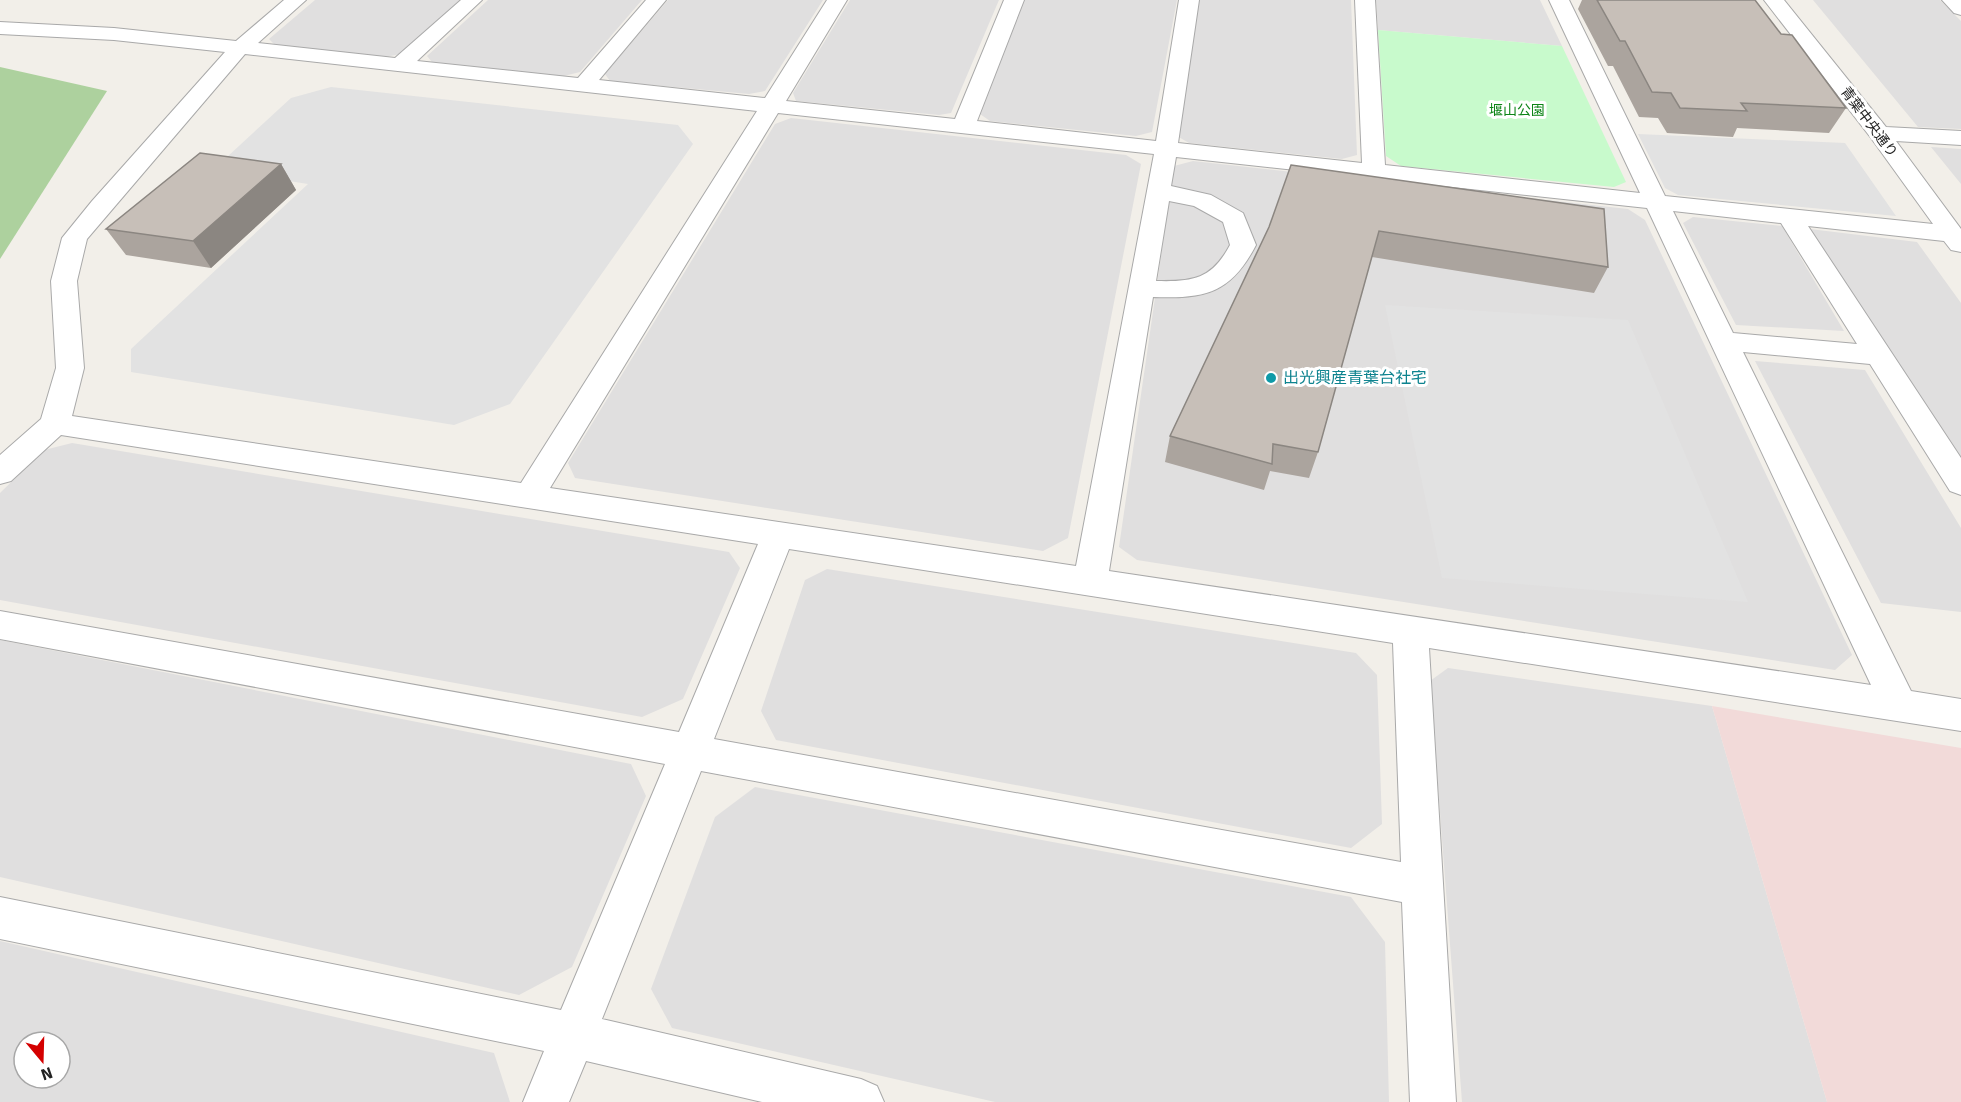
<svg xmlns="http://www.w3.org/2000/svg" width="1961" height="1102" font-family="Signika,'Noto Sans JP',sans-serif">
<rect width="100%" height="100%" fill="#f2efe9"/>
<path fill="#e0dfdf" fill-rule="evenodd" d="M315 0H461L401 54 385 57 275 45 269 39Z
M488 0H642L580 72 564 76 432 62 427 56Z
M668 0H823L765 91 749 94 610 81 605 74Z
M850 0H999L951 113 939 115 796 101 793 93Z
M1024 0H1177L1152 132 1136 136 990 121 980 114Z
M1199 0H1351L1357 155 1342 159 1189 143 1177 136Z
M1376 0H1540L1562 46 1378 30Z
M1813 0H1940L1961 21V129L1918 127Z
M791 118 1126 155 1141 164 1068 538 1043 551 575 478 568 463 775 124Z
M1931 147 1961 149V184Z
M1193 161 1628 209 1645 220 1852 655 1835 670 1137 560 1119 547 1174 166Z
M1693 217 1782 226 1844 331 1736 325 1683 223Z
M1810 229 1917 242 1961 303V466Z
M1755 361 1865 370 1961 528V612L1881 603Z
M72 443 729 552 740 568 683 699 642 717 0 600V493L44 450Z
M827 569 1356 653 1377 675 1382 824 1351 848 776 740 761 711 805 580Z
M0 640 631 764 646 796 572 967 519 995 0 877Z
M1448 668 1712 706 1827 1102H1462L1430 681Z
M755 787 1351 897 1385 942 1389 1102H995L672 1028 651 989 715 817Z
M0 941 494 1053 510 1102H0ZM24 1042H60V1078H24Z"/>
<path fill="#f2dad9" d="M1712 706 1961 748V1102H1827Z"/>
<path fill="#add19e" d="M0 67 107 91 0 259Z"/>
<path fill="#c8facc" d="M1378 30 1562 46 1626 182 1614 187 1401 166 1386 156Z"/>
<path fill="#e2e2e2" d="M331 87 678 125 693 144 510 404 454 425 131 372V349L308 184 214 169 291 98Z
M1638 134 1845 143 1896 216 1678 195 1665 188Z
M1385 305 1628 320 1748 602 1442 578Z"/>
<g fill="none" stroke-linecap="round" stroke-linejoin="round">
<g stroke="#a9a9a9" stroke-width="2">
<path id="minor" d="M284 0H306L258 43 395 58 461 0H482L417 61 578 78 646 0H666L599 80 765 98 827 0H847L786 101 955 119 1004 0H1024L977 121 1156 141 1179 0H1199L1178 143 1362 163 1355 0H1375L1385 165 1640 193 1549 0H1569L1665 196 1933 224 1871 138 1764 0H1784L1886 127 1961 131V145L1896 141 1961 229V252L1951 250 1944 241 1808 226 1961 458V495L1950 491 1870 364 1743 352 1911 691 1961 699V731L1429 648 1456 1102H1410L1402 902 701 771 602 1019 861 1079 877 1086 884 1102H762L586 1061 569 1102H523L544 1051 0 939V897L561 1010 665 764 0 639V611L679 732 758 544 61 435 11 481 0 484V455L41 419 56 368 51 281 62 238 92 201 225 52 114 40 0 34V22L114 28 236 41ZM245 54 757 111 521 483 72 416 84 368 77 281 87 239ZM778 113 1154 154 1076 566 550 488ZM1176 157 1647 208 1871 685 1109 571 1153 297C1206 299 1231 293 1256 245L1243 213 1211 195 1171 186ZM1169 201 1194 206 1223 222 1230 245C1212 279 1193 282 1156 281ZM1673 211 1781 223 1857 344 1733 333ZM789 549 1393 643 1401 862 714 739Z
M1942 0H1961V15L1954 13Z"/>
</g>
<use href="#minor" fill="#fff" fill-rule="evenodd"/>
</g>
<path fill="#aba49e" d="M1582 0H1755L1781 34 1846 108 1829 133 1737 128 1733 137 1667 133 1658 118 1639 117 1613 66H1608L1578 9Z
M281 164 296 190 211 268 126 255 106 229Z
M1604 209 1608 267 1594 293 1372 257 1318 452 1309 478 1270 471 1264 490 1165 462 1170 436 1269 227Z"/>
<path fill="#8b8681" d="M281 164 296 190 211 268 193 241Z"/>
<path fill="#c7bfb8" stroke="#8b8681" stroke-width="1.5" d="M1597 0H1755L1781 34 1792 35 1846 108 1741 103 1747 111 1680 108 1671 93 1652 92 1625 41H1620Z
M200 153 281 164 193 241 106 229Z
M1291 165 1604 209 1608 267 1379 231 1318 452 1273 444 1272 464 1170 436 1269 227Z"/>
<circle fill="#0f9aa8" stroke="#fff" stroke-width="2" cx="1271" cy="378" r="6"/>
<g text-anchor="middle" dominant-baseline="central" stroke-width="6" stroke-linejoin="round" paint-order="stroke">
<g font-size="14" fill="#0c8416" stroke="#fff">
<text x="1517" y="110">堰山公園</text>
</g>
<g font-size="14" fill="#222" stroke="#fff">
<text transform="translate(1869 122) rotate(53)">青葉中央通り</text>
</g>
<g font-size="16" fill="#0d838f" stroke="#fff" text-anchor="start">
<text x="1283" y="378">出光興産青葉台社宅</text>
</g>
</g>
<g transform="translate(42 1060) rotate(161)"><circle r="28" fill="#ffffff" stroke="#a7a7a7" stroke-width="1.5"/>
<path d="M0-4.5L10 22L0 15L-10 22Z" fill="#d40000"/>
<text y="-9" font-size="16" font-weight="bold" text-anchor="middle" fill="#222222">N</text>
</g>
</svg>
